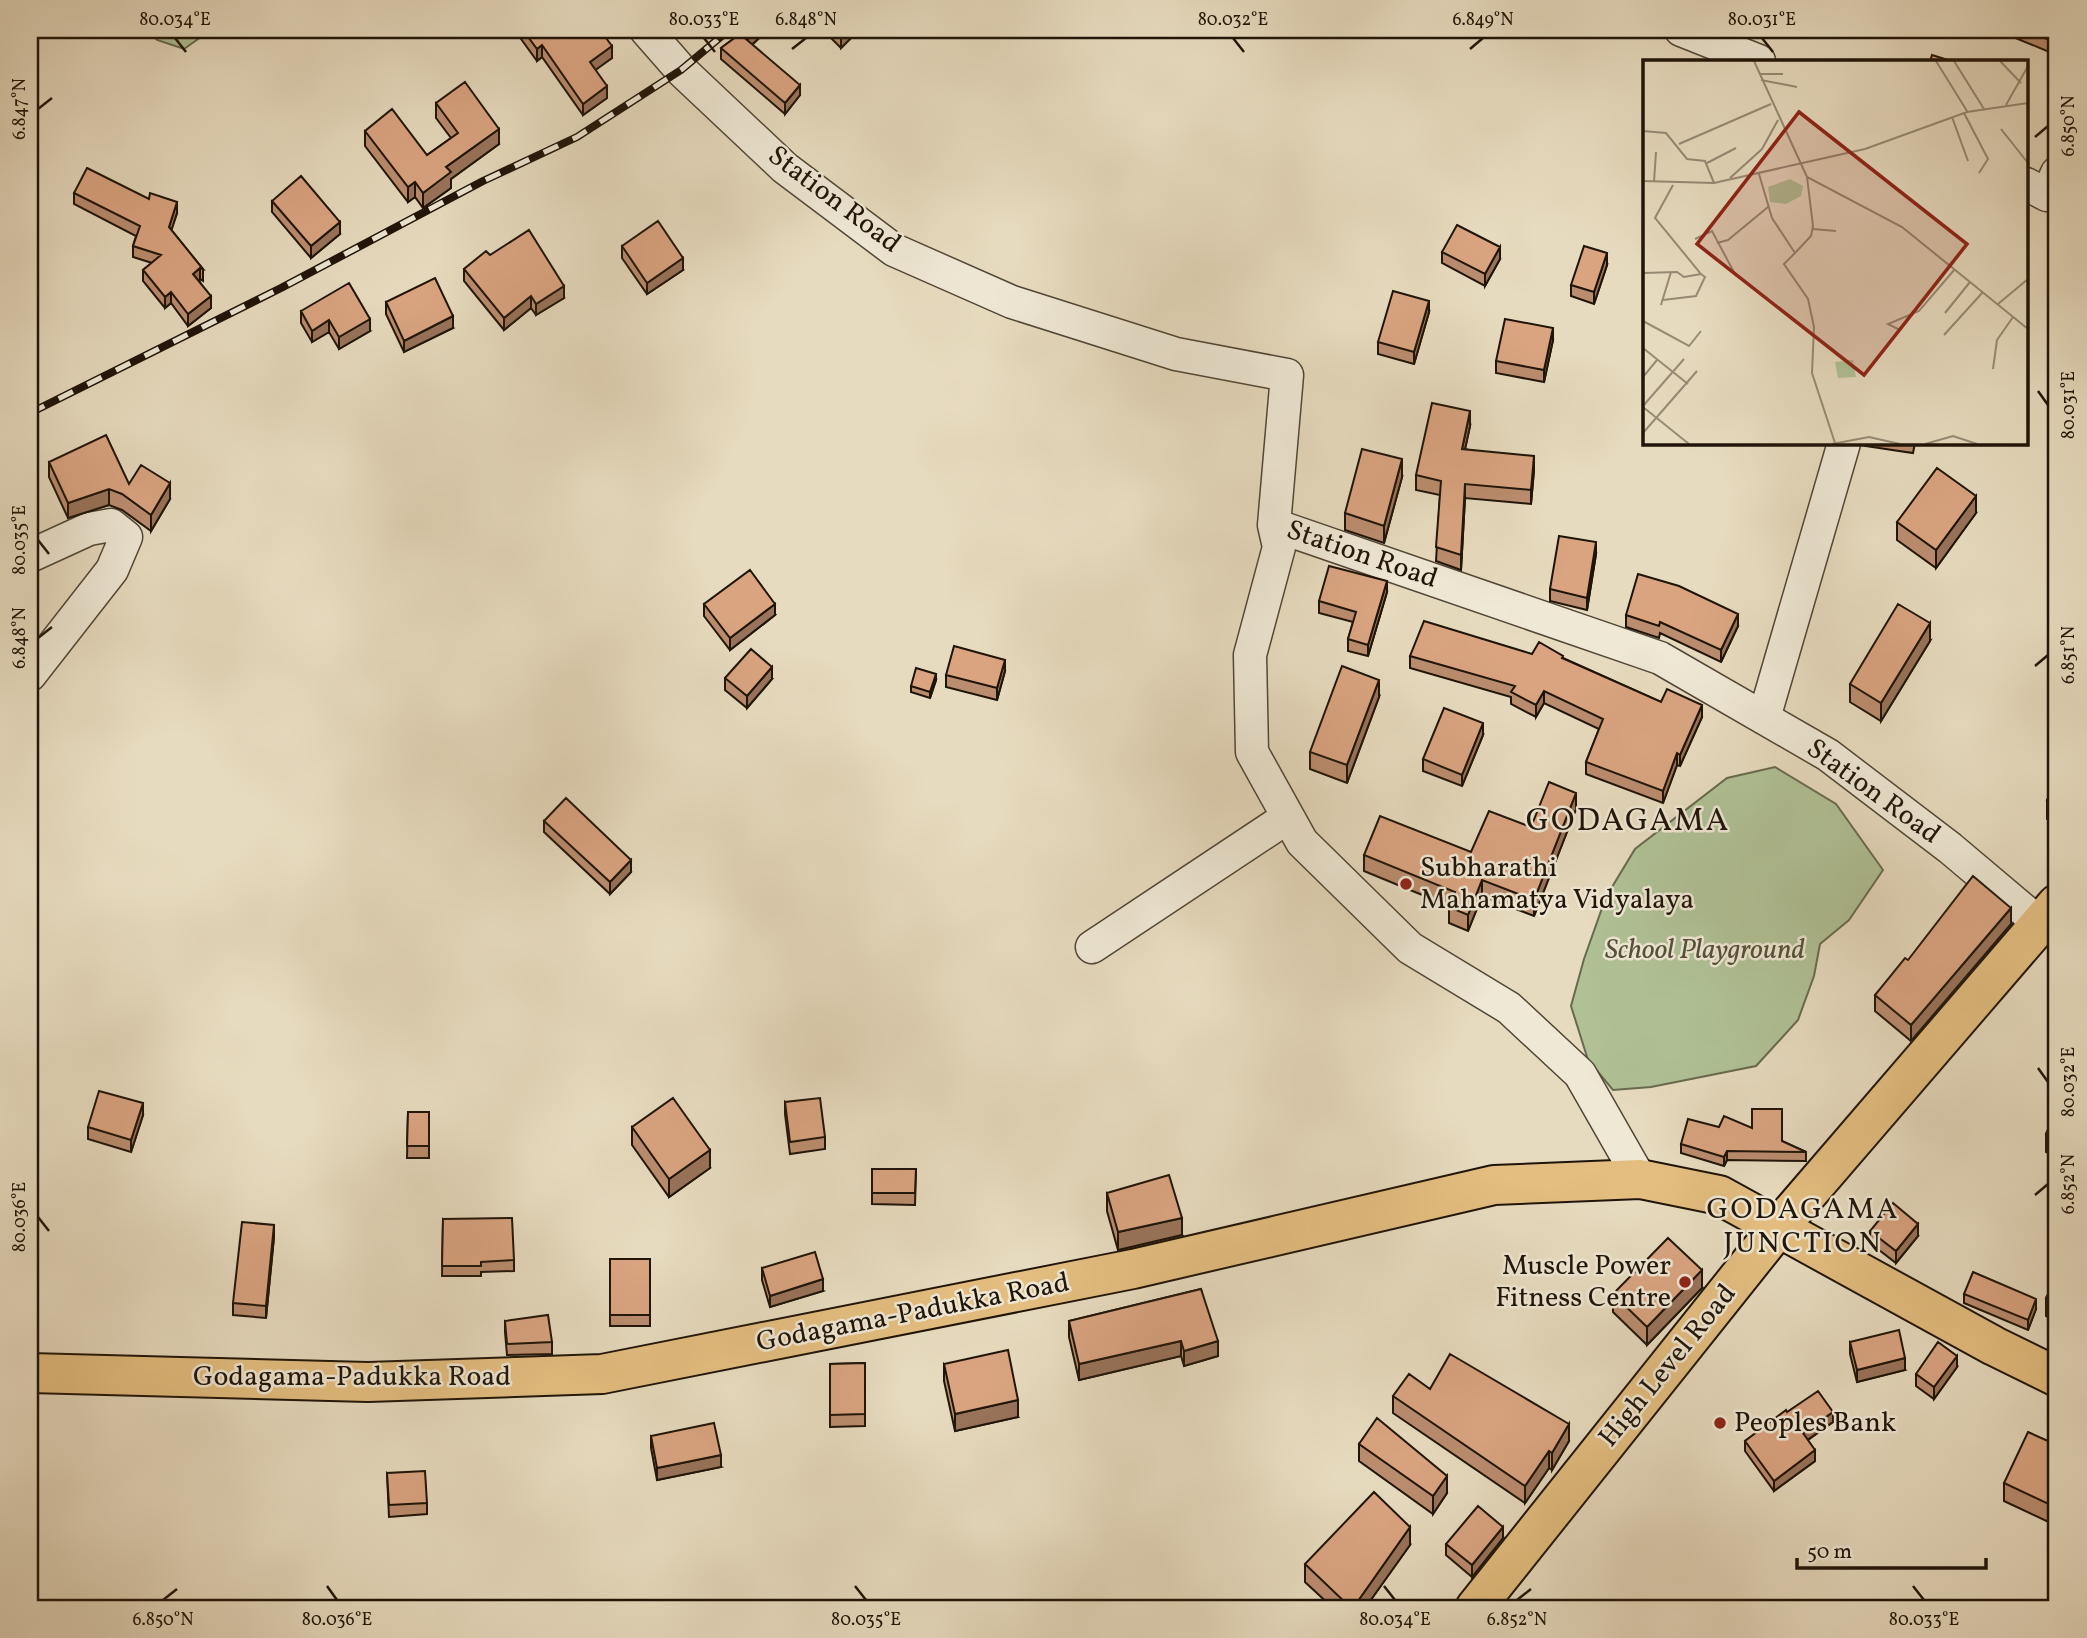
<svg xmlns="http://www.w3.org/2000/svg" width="2087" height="1638" font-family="Vollkorn,serif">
<rect width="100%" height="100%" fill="#e7dbbf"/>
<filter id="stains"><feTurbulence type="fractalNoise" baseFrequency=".00286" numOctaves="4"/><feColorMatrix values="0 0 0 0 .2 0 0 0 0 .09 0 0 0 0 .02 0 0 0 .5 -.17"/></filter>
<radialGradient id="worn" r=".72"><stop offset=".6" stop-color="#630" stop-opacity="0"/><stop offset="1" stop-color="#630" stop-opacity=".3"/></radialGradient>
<path fill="#b0c196" stroke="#686a4f" stroke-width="2" d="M147 30H211L184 49 157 40Z
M1775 767 1836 804 1883 870 1849 920 1820 944 1814 976 1798 1020 1756 1066 1651 1087 1613 1090 1588 1060 1571 1006 1584 959 1606 897 1635 849 1727 778Z"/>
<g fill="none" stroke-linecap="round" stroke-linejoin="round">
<g stroke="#514636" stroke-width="35">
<path id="minor" d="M646 30 681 70 785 168 894 250 1012 302 1176 354 1287 375 1274 525 1660 658 1828 755 1950 848 2040 924
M1681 30 1759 61
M2026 184 2047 195 2057 173
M1274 525 1279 547 1250 655 1252 752 1302 842 1410 948 1509 1008 1580 1074 1640 1179
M30 556 89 529 111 525 126 537 112 570 30 675
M1764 718 1844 443
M1092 947 1288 817"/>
</g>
<g stroke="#1f1408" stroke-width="42">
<path id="major" d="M30 1373 368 1382 602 1374 1133 1269 1494 1185 1640 1179 1719 1195 1994 1346 2057 1377"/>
</g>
<g stroke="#1f1408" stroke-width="42">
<path id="highway" d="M1475 1608 1778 1228 2057 904"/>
</g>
<use href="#minor" stroke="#efe8d5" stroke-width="32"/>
<use href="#major" stroke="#e4be80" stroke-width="38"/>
<use href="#highway" stroke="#e4be80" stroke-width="38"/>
<g stroke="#1f1408" stroke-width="8">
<path id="rail" d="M30 413 281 288 483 181 577 137 681 70 729 30"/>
</g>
<use href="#rail" stroke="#efe8d5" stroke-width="5" stroke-dasharray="16" stroke-linecap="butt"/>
</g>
<path fill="#bb8d6f" stroke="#1f1408" stroke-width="2" d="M516 30H600L612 58 595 69 607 98 583 115 542 57 537 61 516 32Z
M734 30H768L752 45 800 95 785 114 721 59V48L737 36 734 34Z
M823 30H859L841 48Z
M1996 30H2057L2052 53Z
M436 103 499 144 451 179V188L423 208 415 197 408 202 365 146V131L427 155 451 138 436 118Z
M74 193 177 213 171 230 203 269V281L200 279 199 280 211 308 188 326 171 303 165 308 143 281V270L152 263 133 257V246L136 236 74 204Z
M272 201 340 234 311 258 272 212Z
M622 246 683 270 647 294 622 258Z
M1442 252 1500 259 1485 286 1442 263Z
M490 255 564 298 536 315 531 308 504 330 464 281V269Z
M1607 265 1594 304 1571 296V285Z
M386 302 453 328 404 352 386 314Z
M301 311 370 331 339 349 329 332 312 342 301 323Z
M1429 312 1414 364 1378 354V342Z
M1553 340 1544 382 1496 373V361Z
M1470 426 1465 449 1534 470 1531 504 1465 498 1461 570 1436 561 1440 495 1416 490V475Z
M1865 443H1915L1913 453 1865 446Z
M49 462 129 484 170 499 151 531 122 510 109 505 68 518 49 477Z
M1402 477 1384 543 1345 530V513Z
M1976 513 1936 568 1897 540V522Z
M1596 554 1587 610 1550 601V589Z
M1387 592 1368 656 1348 651V639L1353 622 1319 613V601Z
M704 604 775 615 730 650 704 616Z
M1626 615 1738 626 1721 662 1660 633 1659 638 1626 627Z
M1930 641 1881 721 1850 702V684Z
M1532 654 1563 658 1661 702 1702 717 1680 766 1677 765 1663 803 1586 774V762L1599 729 1544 703 1536 717 1511 704V697L1410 668V656Z
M1005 671 997 700 946 687V675Z
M725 678 772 679 747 708 725 690Z
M936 680 930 698 911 692V686Z
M1379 697 1347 783 1310 769V752Z
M1483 735 1462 786 1423 771V759Z
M2057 782V825L2047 819V800Z
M1576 809 1534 916 1482 896 1468 931 1449 923V906L1364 871V855L1471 852Z
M544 821 631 872 610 894 544 832Z
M2011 924 1911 1041 1875 1011V995L1908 960Z
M785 1102 825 1137V1149L790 1154 785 1114Z
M2057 1110V1158L2046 1152V1134Z
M408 1112H429V1158H407Z
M143 1115 131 1152 88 1139V1127Z
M632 1127 710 1168 669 1197 632 1145Z
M1719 1127 1782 1141 1806 1152V1161L1727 1160 1724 1166 1681 1153V1144Z
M872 1169H916L915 1205 872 1204Z
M1107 1193 1182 1235 1118 1250 1107 1211Z
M443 1219 514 1260V1271L481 1272V1276H442Z
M1870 1231 1918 1236 1896 1263 1870 1243Z
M274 1237 266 1318 233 1315V1303Z
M610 1259H650V1326H610Z
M762 1268 823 1291 770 1307 762 1280Z
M2057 1279V1323L2046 1316V1298Z
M1702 1288 1647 1345 1613 1312V1294Z
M1201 1289 1218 1356 1184 1366 1181 1356 1079 1380 1069 1337V1321Z
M1964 1294 2036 1309 2028 1330 1964 1303Z
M505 1321 552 1342V1354L507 1355 505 1332Z
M1850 1342 1905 1370 1857 1382 1850 1354Z
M865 1363V1426L830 1427V1364Z
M944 1364 1018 1417 955 1431 944 1381Z
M1957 1367 1934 1399 1916 1386V1374Z
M1430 1389 1569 1441 1552 1470 1549 1468 1525 1503 1393 1413V1396Z
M1787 1412 1833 1422 1808 1440 1815 1461 1774 1491 1745 1451V1441Z
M651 1436 721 1467 657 1480 651 1448Z
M1359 1444 1447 1493 1433 1514 1359 1461Z
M2057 1445V1526L2004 1501V1483Z
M387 1473 427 1503V1514L389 1517Z
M1503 1538 1472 1577 1446 1555V1544Z
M1410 1545 1365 1608H1333L1305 1582V1564Z"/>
<path fill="#99735a" stroke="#1f1408" stroke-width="2" d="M755 30H768L748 48V37Z
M841 30H859L841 48Z
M2057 30V40L2052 53V41Z
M542 45V57L537 61V49Z
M612 46V58L590 74V62Z
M800 85V95L785 114V103Z
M607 86V98L583 115V104Z
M499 129V144L451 179V188L423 208V193L446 167Z
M415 182V197L408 202V187Z
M177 202V213L169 238V227Z
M340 222V234L311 258V246Z
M1500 247V259L1485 286V274Z
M1607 253V265L1594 304V292Z
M683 258V270L647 294V283Z
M200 268V279L193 285V274Z
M564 286V298L536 315V304Z
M171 292V303L165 308V297Z
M211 296V308L188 326V314Z
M531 296V308L504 330V318Z
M1429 301V312L1414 364V352Z
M453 316V328L404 352V341Z
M370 319V331L339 349V337Z
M329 320V332L312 342V331Z
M1553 328V340L1544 382V370Z
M1470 411V426L1462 463V449Z
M1534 456V470L1531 504V490Z
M1402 459V477L1384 543V526Z
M170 483V499L151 531V515Z
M1465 484V498L1461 570V555Z
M109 489V505L68 518V503Z
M1976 496V513L1936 568V550Z
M1596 542V554L1587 610V598Z
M1387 581V592L1368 656V645Z
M775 604V615L730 650V638Z
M1738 614V626L1721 662V650Z
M1930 623V641L1881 721V703Z
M1005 660V671L997 700V688Z
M772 667V679L747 708V696Z
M936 674V680L930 698V692Z
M1379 680V697L1347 783V765Z
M1544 691V703L1536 717V705Z
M1702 705V717L1680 766V755Z
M1483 723V735L1462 786V775Z
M1677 753V765L1663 803V791Z
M1576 793V809L1534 916V900Z
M631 860V872L610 894V882Z
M1482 880V896L1468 931V915Z
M2011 908V924L1911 1041V1025Z
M143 1103V1115L131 1152V1140Z
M710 1150V1168L669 1197V1179Z
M1727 1151V1160L1724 1166V1157Z
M1182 1218V1235L1118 1250V1232Z
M1918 1224V1236L1896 1263V1251Z
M274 1225V1237L266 1318V1306Z
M1702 1270V1288L1647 1345V1327Z
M823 1279V1291L770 1307V1296Z
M2036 1299V1309L2028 1330V1320Z
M1181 1341V1356L1079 1380V1364Z
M1218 1341V1356L1184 1366V1351Z
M1957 1356V1367L1934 1399V1387Z
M1905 1358V1370L1857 1382V1370Z
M1018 1400V1417L955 1431V1414Z
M1833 1412V1422L1803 1443V1433Z
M1569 1424V1441L1552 1470V1453Z
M1815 1450V1461L1774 1491V1481Z
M1549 1451V1468L1525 1503V1486Z
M721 1455V1467L657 1480V1468Z
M1447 1476V1493L1433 1514V1496Z
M1410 1527V1545L1365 1608H1353Z
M1503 1527V1538L1472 1577V1565Z"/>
<path fill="#daa481" stroke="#1f1408" stroke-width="2" d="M523 30H600L612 46 590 62 607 86 583 104 542 45 537 49Z
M742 30H755L748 37Z
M2024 30H2057L2052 41Z
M740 34 800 85 785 103 721 48Z
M1932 55 1951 61H1930Z
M465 82 499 129 446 167 451 172 423 193 415 182 408 187 365 131 392 109 427 155 458 133 436 103Z
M87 168 149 199 150 193 177 202 169 227 203 269 200 268 193 274 211 296 188 314 171 292 165 297 143 270 161 255 133 246 140 226 74 193Z
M301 176 340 222 311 246 272 201Z
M658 221 683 258 647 283 622 246Z
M1457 225 1500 247 1485 274 1442 252Z
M529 230 564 286 536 304 531 296 504 318 464 269 486 251 490 255Z
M1584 246 1607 253 1594 292 1571 285Z
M435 278 453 316 404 341 386 302Z
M349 283 370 319 339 337 329 320 312 331 301 311Z
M1393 291 1429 301 1414 352 1378 342Z
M1505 319 1553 328 1544 370 1496 361Z
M1432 403 1470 411 1462 449 1534 456 1531 490 1465 484 1461 555 1436 547 1441 481 1416 475Z
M106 435 129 484 141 465 170 483 151 515 122 494 109 489 68 503 49 462Z
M1362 449 1402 459 1384 526 1345 513Z
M1937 468 1976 496 1936 550 1897 522Z
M1559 536 1596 542 1587 598 1550 589Z
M1329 566 1387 581 1368 645 1348 639 1356 612 1319 601Z
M750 570 775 604 730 638 704 604Z
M1638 574 1679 586 1738 614 1721 650 1660 622 1659 626 1626 615Z
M1898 604 1930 623 1881 703 1850 684Z
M1424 621 1532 654 1539 642 1563 656 1562 658 1661 702 1667 689 1702 705 1680 755 1677 753 1663 791 1586 762 1603 719 1544 691 1536 705 1511 692 1515 686 1410 656Z
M954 646 1005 660 997 688 946 675Z
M751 649 772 667 747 696 725 678Z
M1342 666 1379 680 1347 765 1310 752Z
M916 668 936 674 930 692 911 686Z
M1444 708 1483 723 1462 775 1423 759Z
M1549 782 1576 793 1534 900 1482 880 1468 915 1449 907 1455 892 1364 855 1380 816 1471 852 1489 811 1531 827Z
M2057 782V805L2047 800Z
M566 798 631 860 610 882 544 821Z
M1973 876 2011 908 1911 1025 1875 995 1905 958 1908 960Z
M99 1091 143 1103 131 1140 88 1127Z
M673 1098 710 1150 669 1179 632 1127Z
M820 1098 825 1137 790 1142 785 1102Z
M1752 1109H1782V1141L1806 1152 1727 1151 1724 1157 1681 1144 1688 1119 1719 1127 1724 1116 1752 1128Z
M2057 1110V1140L2046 1134Z
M408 1112H429V1146H407Z
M872 1169H916L915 1193H872Z
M1169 1175 1182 1218 1118 1232 1107 1193Z
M1893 1203 1918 1224 1896 1251 1870 1231Z
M512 1218 514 1260 481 1262V1266H442L443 1219Z
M242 1222 274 1225 266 1306 233 1303Z
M1668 1238 1702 1270 1647 1327 1613 1294Z
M815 1252 823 1279 770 1296 762 1268Z
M610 1259H650V1315H610Z
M1973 1272 2036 1299 2028 1320 1964 1294Z
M2057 1279V1305L2046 1298Z
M1201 1289 1218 1341 1184 1351 1181 1341 1079 1364 1069 1321Z
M548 1315 552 1342 507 1344 505 1321Z
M1899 1330 1905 1358 1857 1370 1850 1342Z
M1938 1342 1957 1356 1934 1387 1916 1374Z
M1008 1350 1018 1400 955 1414 944 1364Z
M1450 1354 1569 1424 1552 1453 1549 1451 1525 1486 1393 1396 1409 1374 1430 1389Z
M865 1363V1414L830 1415V1364Z
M1818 1391 1833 1412 1803 1433 1815 1450 1774 1481 1745 1441 1786 1410 1787 1412Z
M1377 1418 1447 1476 1433 1496 1359 1444Z
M714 1423 721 1455 657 1468 651 1436Z
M2028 1432 2057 1445V1508L2004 1483Z
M425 1471 427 1503 389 1505 387 1473Z
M1374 1492 1410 1527 1353 1608H1351L1305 1564Z
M1478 1506 1503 1527 1472 1565 1446 1544Z"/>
<path fill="none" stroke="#1f1408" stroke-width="2.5" d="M175 38 186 52M704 38 715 52M1233 38 1244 52M1762 38 1773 52M792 49 806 38M1470 49 1483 38M38 109 52 98M2035 137 2048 126M2038 391 2048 405M38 540 49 554M38 638 52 627M2035 666 2048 655M2038 1068 2048 1082M2035 1195 2048 1184M38 1217 49 1231M327 1586 337 1600M855 1586 866 1600M1384 1586 1395 1600M1913 1586 1924 1600M163 1600 177 1589M1517 1600 1531 1589"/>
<g fill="#8f2418" stroke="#efe8d5" stroke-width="2.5">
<circle cx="1406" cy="884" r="7"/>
<circle cx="1685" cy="1282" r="7"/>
<circle cx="1720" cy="1423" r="7"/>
</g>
<g text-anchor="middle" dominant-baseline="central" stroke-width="5" stroke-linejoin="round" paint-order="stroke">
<g font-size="28" fill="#1f1408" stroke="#efe8d5">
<text transform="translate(834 200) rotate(37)">Station Road</text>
<text transform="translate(1362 555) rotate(19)">Station Road</text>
<text transform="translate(1873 792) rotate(36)">Station Road</text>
<text transform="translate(913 1313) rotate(-11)">Godagama-Padukka Road</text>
<text transform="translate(1668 1366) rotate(-51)">High Level Road</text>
<text x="352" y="1377">Godagama-Padukka Road</text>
</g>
<g font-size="28" fill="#1f1408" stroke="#efe8d5" text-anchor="start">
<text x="1420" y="868">Subharathi<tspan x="1420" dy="32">Mahamatya Vidyalaya</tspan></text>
<text x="1671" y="1266" text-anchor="end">Muscle Power<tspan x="1671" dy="32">Fitness Centre</tspan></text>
<text x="1734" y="1423">Peoples Bank</text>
</g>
<g font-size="28" font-style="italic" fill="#52513a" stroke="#efe8d5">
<text x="1705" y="950">School Playground</text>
</g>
<g font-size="30" letter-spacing="2" fill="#1f1408" stroke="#efe8d5">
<text x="1803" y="1210">GODAGAMA<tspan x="1803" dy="34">JUNCTION</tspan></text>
</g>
<g font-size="32" letter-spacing="2" fill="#1f1408" stroke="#efe8d5">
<text x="1628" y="822">GODAGAMA</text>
</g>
</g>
<g transform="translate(1643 60)">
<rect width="385" height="385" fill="#e7dbbf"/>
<path d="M147 119 160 126 158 136 143 144 127 142 125 127ZM210 300 213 317 195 318 192 302Z" fill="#b0c196"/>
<path fill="none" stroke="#978b76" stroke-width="2" d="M111 1 164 117 259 167 385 269M293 1 324 51M311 1 341 49M357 1 378 23M117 14H140M118 20 154 27M363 45 385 6M321 53 345 99 336 113M309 57 325 101M358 69 385 103M0 71 23 73 44 99 62 101 71 123M36 84 128 44M64 103 93 88M116 114 129 158 152 193 141 204 165 239 171 267 169 313 192 383M87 118 119 89 135 60M0 121 71 123 222 89 324 52 385 43M11 122 13 92M170 169 193 171M52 179 69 171 93 216M74 183 85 180 125 147M152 193 168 176 170 166 164 117M0 213 34 212 41 217 58 214 12 158 30 125M20 240 53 236 62 217 58 214M355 244 385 219M18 245 28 212M302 253 327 222M0 261 46 286 58 271M257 270 245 264 276 251 312 209M301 275 340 232M0 288 45 324M350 309 354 280 370 257M0 317 14 300M0 346 41 299M0 347 46 384M0 373 54 311M189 384 226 377 257 384M282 384 310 376 334 384"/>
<path fill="#8f2418" fill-opacity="0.15" stroke="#8f2418" stroke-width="3.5" d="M156 52 324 184 221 315 54 184Z"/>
<rect width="385" height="385" fill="none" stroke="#1f1408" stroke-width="3.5"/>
</g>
<rect width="2087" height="1638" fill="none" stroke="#e7dbbf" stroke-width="77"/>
<path d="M1797 1558v10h189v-10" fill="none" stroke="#1f1408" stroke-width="3.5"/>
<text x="1807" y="1558" font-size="21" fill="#1f1408" stroke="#efe8d5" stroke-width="5" paint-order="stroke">50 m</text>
<rect x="38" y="38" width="2010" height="1562" fill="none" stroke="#1f1408" stroke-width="2.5"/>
<g font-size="18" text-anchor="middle" fill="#1f1408">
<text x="175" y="25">80.034°E</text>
<text x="704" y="25">80.033°E</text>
<text x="806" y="25">6.848°N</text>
<text x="1233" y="25">80.032°E</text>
<text x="1483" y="25">6.849°N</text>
<text x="1762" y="25">80.031°E</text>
<text transform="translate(19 109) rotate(-90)" y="6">6.847°N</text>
<text transform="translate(2068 126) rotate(-90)" y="6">6.850°N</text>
<text transform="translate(2068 405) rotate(-90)" y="6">80.031°E</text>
<text transform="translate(19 540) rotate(-90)" y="6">80.035°E</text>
<text transform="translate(19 638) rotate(-90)" y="6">6.848°N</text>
<text transform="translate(2068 655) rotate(-90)" y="6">6.851°N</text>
<text transform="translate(2068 1082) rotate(-90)" y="6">80.032°E</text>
<text transform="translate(2068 1184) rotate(-90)" y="6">6.852°N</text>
<text transform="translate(19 1217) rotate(-90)" y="6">80.036°E</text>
<text x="163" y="1625">6.850°N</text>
<text x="337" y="1625">80.036°E</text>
<text x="866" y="1625">80.035°E</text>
<text x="1395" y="1625">80.034°E</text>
<text x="1517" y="1625">6.852°N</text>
<text x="1924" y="1625">80.033°E</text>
</g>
<rect width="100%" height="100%" filter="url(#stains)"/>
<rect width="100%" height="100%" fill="url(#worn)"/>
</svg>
